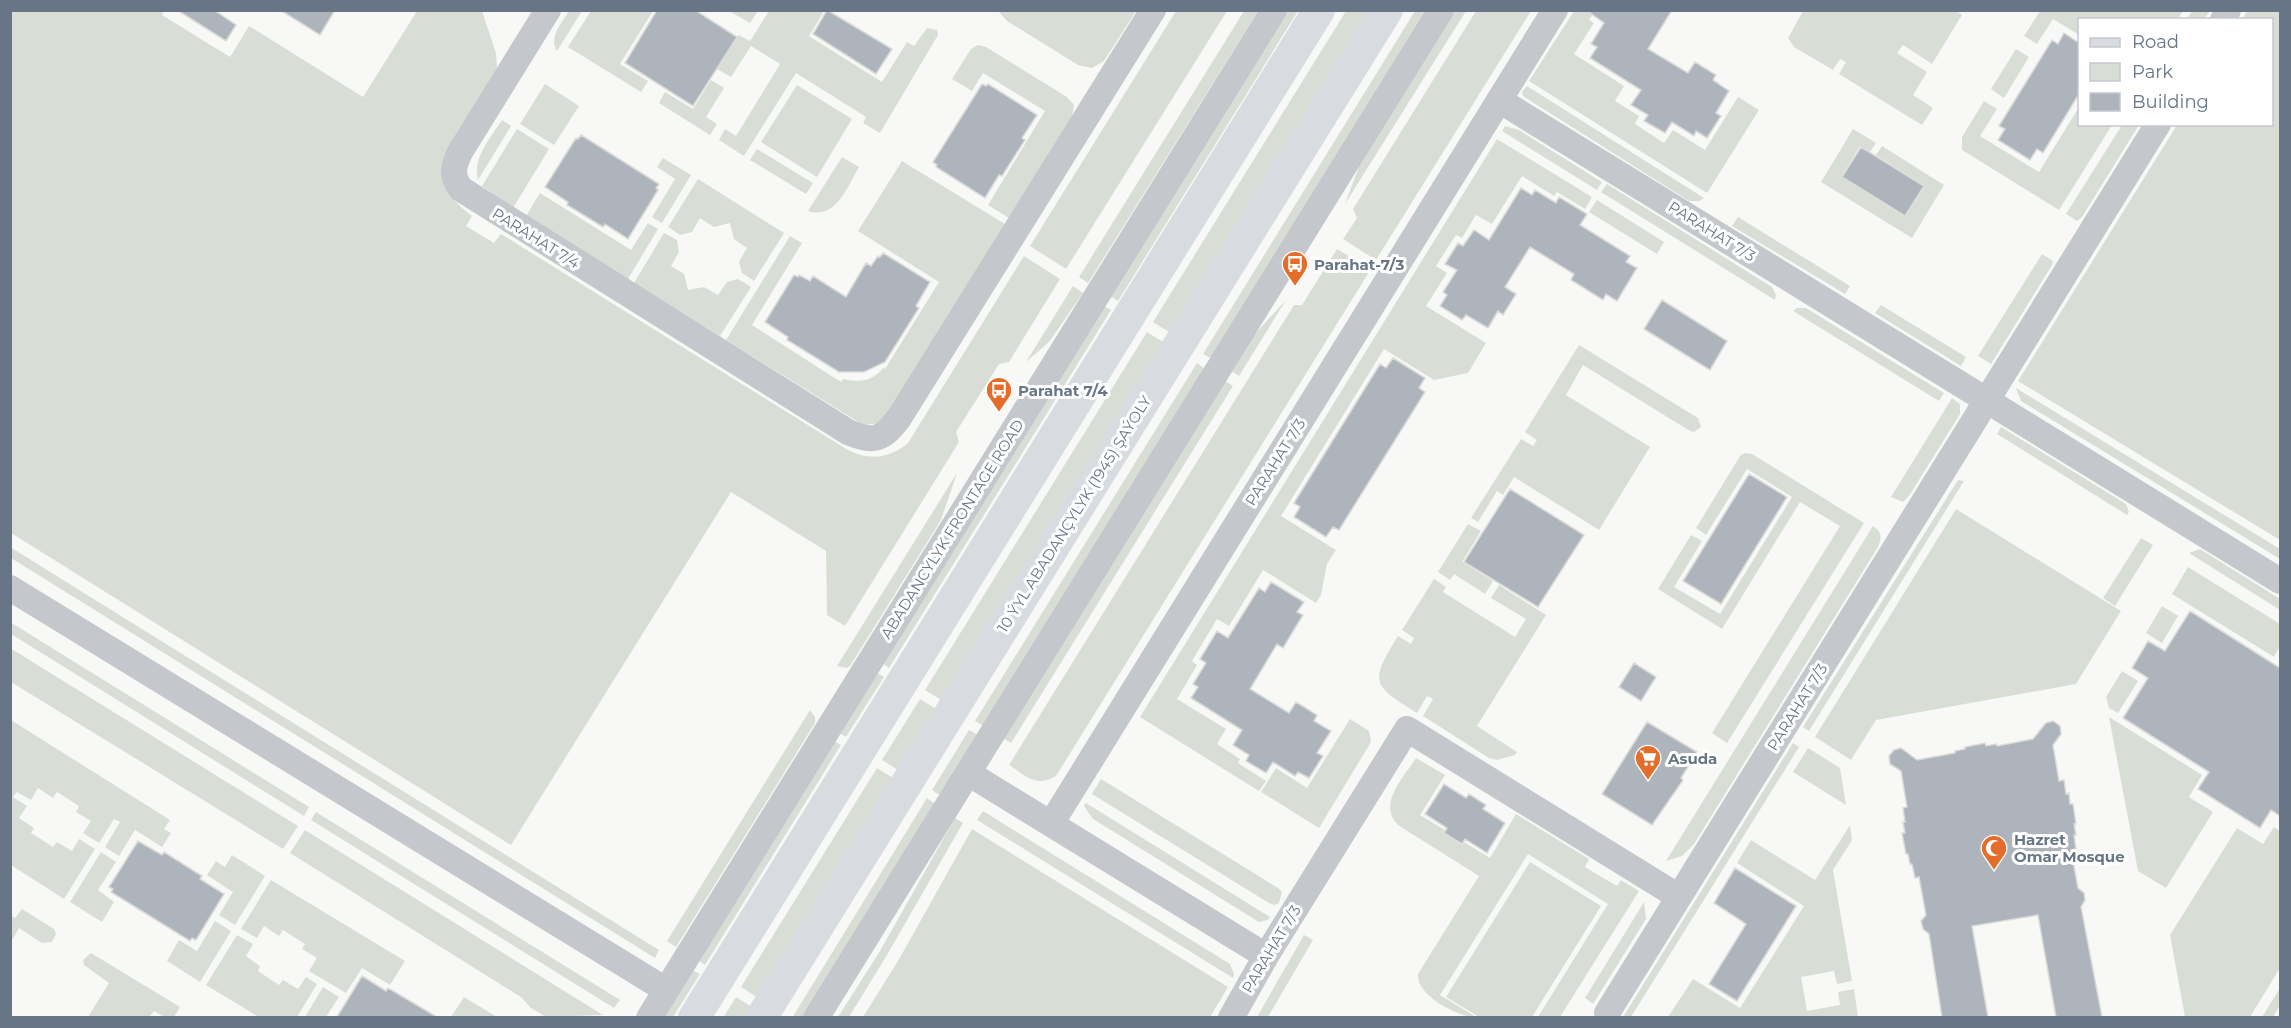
<svg xmlns="http://www.w3.org/2000/svg" width="2291" height="1028" font-family="Montserrat,sans-serif">
<rect width="100%" height="100%" fill="#f8f9f6"/>
<path fill="#d8ded5" d="M1955 10 1962 15 1932 64 1903 45 1897 53 1927 72 1913 95 1933 108 1922 125 1839 74 1846 62 1840 59 1833 70 1794 47 1788 38 1803 11Z
M2248 10 2280 11V540L2018 381 2177 125 2272 124V20L2242 19Z
M10 11H164L162 15 230 57 249 26 363 97 417 11H482L496 53 497 67C478 119 403 166 472 216L466 226 494 243 501 234 848 450C869 461 890 458 908 443L1024 256 1060 279 1009 362 999 364 956 432 959 442 845 626 827 615 826 551 731 492 511 845 11 533Z
M569 11H582L557 51C548 37 562 23 569 11Z
M591 11H653L620 64 648 81 641 92 568 47Z
M729 11H758L750 23Z
M769 11H824L809 36 882 82 907 42 914 46 927 28 937 30 938 35 880 133 863 123 866 117 796 73 744 156 719 140 725 129 736 136 780 64 751 46 731 77 717 69 739 35 750 41Z
M998 11V10L1136 11 1104 61 1092 68 1078 65 1007 21Z
M1176 11H1227L1066 269 1030 246Z
M1244 11H1258L1088 283 1079 277Z
M1287 11H1298L1118 301 1110 296Z
M1346 11H1368L1169 332 1153 322Z
M1415 11H1428L1212 359 1203 354Z
M1455 11H1466L1345 204 1361 161Z
M1476 11H1531L1376 260 1343 239 1357 218 1353 209Z
M1574 11H1595L1589 20 1594 23 1574 54 1624 86 1615 101 1639 116 1635 124 1664 143 1673 130 1705 150 1738 97 1759 110 1707 193 1529 81Z
M2040 11V10L2183 11 2178 19 2080 20 2079 35 2053 19 2037 44 2024 36Z
M2192 11V10L2210 11 2204 19H2187Z
M978 45 986 47 1067 97 1074 105 1072 116 1009 218 988 205 1045 111 983 73 972 91 952 79 971 49Z
M2016 49 2029 57 2004 98 1991 89Z
M711 80 724 88 706 117 717 124 710 135 659 103 665 92 693 109Z
M545 84 579 106 554 145 520 124Z
M797 85 852 119 817 177 761 142Z
M1527 86 1704 198 1700 201H1689L1523 96 1522 92Z
M1984 101 1997 109 1980 136 2039 172 2079 107 2080 124 2112 125 2059 210 1962 150V137Z
M502 120 511 126 478 180C472 158 491 137 502 120Z
M2122 125H2139L2082 217 2077 221 2066 214Z
M1505 126 1519 130 1602 182 1597 190 1502 131Z
M517 129 549 149 513 208 482 186Z
M1853 129 1876 143 1870 152 1860 146 1841 177 1905 217 1925 186 1876 155 1882 146 1944 185 1912 238 1821 182Z
M1497 139 1592 197 1585 209 1557 192 1554 196 1522 176 1492 224 1476 215 1462 238 1456 235 1436 266 1447 273 1426 306 1486 343 1468 373 1434 380 1384 349 1281 516 1336 550 1327 564 1321 595 1316 603 1263 570 1229 626 1217 619 1192 661 1197 665 1177 699 1226 729 1217 744 1240 759 1238 763 1266 781 1259 791 1140 717Z
M757 149 813 183 806 194 750 160Z
M842 157 859 167C847 187 836 220 808 211Z
M663 158 691 175 662 223 652 217 675 179 657 167Z
M902 161 1005 224 885 418C877 425 871 425 860 423L726 340 790 236 802 243 752 325 841 382 843 379C859 383 873 381 883 368L885 369 939 282 858 231Z
M698 179 784 233 754 281 742 273 739 262 747 248 734 239 730 223 714 227 700 218 692 232 680 235 668 227Z
M1607 184 1772 287 1776 295 1775 300 1601 192Z
M540 193 631 250 648 223 658 229 628 279 526 216Z
M1597 200 1664 242 1657 254 1589 212Z
M1738 217 1850 286 1845 294 1732 226Z
M664 233 677 240 679 252 671 266 684 274 688 290 704 287 718 295 727 282 738 279 751 287 720 336 634 283Z
M1337 249 1371 269 1056 776C1036 788 1026 776 1009 765L1294 305H1302Z
M2042 254 2053 261 2052 265 1991 364 1978 356Z
M1073 286 1083 293 1049 342 1026 362Z
M1286 300 1239 376 1231 371 1252 337Z
M1881 305 1966 357 1961 366 1875 313Z
M1104 306 1111 310 889 668 882 663Z
M1797 308H1806L1944 393 1939 401 1793 311Z
M1147 332 1163 342 941 700 925 690Z
M1579 345 1698 418 1701 427 1694 432 1690 431 1583 365 1566 395 1650 447 1599 530 1514 477 1503 495 1497 491 1478 522 1471 518 1521 439 1533 446 1537 440 1525 432Z
M1197 363 1205 369 984 726 975 721Z
M1225 381 1233 386 1011 743 1003 738Z
M2016 388 2280 549V559L2021 401Z
M1952 398 1960 404V414L1909 496 1903 502 1891 497Z
M2001 427 2126 504 2129 512 2127 515 1997 434Z
M1745 453 1752 454 1864 523 1727 743 1712 733 1840 526 1800 502 1722 629 1658 589 1691 535 1702 541 1674 587 1720 614 1792 497 1747 469 1706 535 1696 528 1740 456Z
M957 473 941 520 850 666 847 668 837 666Z
M1958 480 1964 481 1809 731 1803 727Z
M1956 509 2121 611 2076 684 1876 720 1851 760 1815 737Z
M1468 524 1481 531 1462 562 1493 581 1485 594 1454 574 1450 580 1438 572Z
M1873 526C1882 532 1882 537 1878 547L1694 844 1682 856 1666 861Z
M2141 538 2153 545 2115 606 2103 598Z
M10 547 659 950 655 958 11 558Z
M2200 549 2280 599V610L2189 553Z
M2188 567 2280 624V646L2274 657 2172 594Z
M1434 579 1446 587 1443 592 1515 637 1526 619 1491 598 1499 585 1546 615 1477 726 1517 752 1515 755 1497 760 1489 758 1423 716 1433 699 1427 696 1417 713C1372 685 1369 683 1398 636L1411 644 1414 638 1402 630Z
M2162 606 2178 616 2162 643 2146 633Z
M10 622 309 807 304 816 11 634Z
M10 648 298 826 283 849 11 682Z
M2122 671 2138 681 2118 713 2109 708 2106 697Z
M876 672 884 677 846 737 839 733Z
M920 699 936 709 898 770 882 760Z
M810 710 815 717V723L676 947 667 941Z
M2109 717 2202 775 2189 797 2213 812 2166 888 2138 871Z
M1350 719 1369 731 1371 742 1319 828 1261 792 1276 768 1307 788Z
M11 720 170 820 164 829 171 833 162 847 135 830 119 856 105 847 120 822 114 819 99 843 83 833 91 821 76 812 79 806 57 792 53 798 38 788 31 800 17 792 13 797 27 806 19 818 34 828 31 833 53 847 57 842 72 851 79 839 95 849 64 899 11 865Z
M969 730 978 735 941 796 932 790Z
M834 741 841 745 705 965 698 960Z
M1793 743 1799 747 1631 1017H1623Z
M1808 748 1840 768 1846 805 1793 772Z
M1416 758 1445 775 1420 815 1445 830 1443 833 1462 845 1464 842 1490 858 1516 814 1589 859 1585 867 1617 886 1621 880 1639 891 1560 1017H1538L1608 904 1528 854 1440 995 1476 1017C1458 1018 1415 994 1418 974L1479 876 1398 825C1377 804 1404 777 1416 758Z
M877 768 893 778 757 997 741 987Z
M1101 779 1278 888 1282 892 1279 903 1274 905 1269 903 1092 794Z
M927 798 935 804 803 1017 792 1018Z
M1086 803 1270 917 1268 920 1259 922 1093 819 1084 806Z
M983 811 1230 964 1234 974 1233 978 977 820Z
M316 812 620 1000 614 1008 311 820Z
M955 818 963 823 887 955 849 1017H838L880 951Z
M1850 825 1852 840 1833 870 1852 981 1837 984 1834 971 1801 977 1807 1011 1840 1005 1838 992 1854 989 1858 1017H1668L1693 979 1740 1008 1804 906 1737 863 1751 840 1815 880Z
M2274 827 2280 831V968L2250 1017H2185L2170 935 2237 828 2263 844Z
M972 829 1228 987 1210 1017H863L898 961Z
M305 830 603 1015 546 1017 531 1008 521 997 290 853Z
M101 852 116 862 98 890 114 902 102 922 70 902Z
M232 855 265 876 235 925 219 915 233 892 207 875 216 861 225 867Z
M1530 862 1601 906 1532 1017H1479L1446 997Z
M271 880 405 961 390 985 362 968 346 993 309 971 317 958 302 949 305 944 283 930 279 936 264 926 257 938 241 929Z
M1644 902 1646 919 1593 1004 1585 998Z
M22 909 54 929 56 934 52 942 42 943 19 928 11 942V915L15 918Z
M215 921 231 931 200 982 167 961 179 940 197 951Z
M237 935 253 944 246 956 260 966 258 971 279 985 283 980 298 989 306 977 317 984 297 1017H259L206 985Z
M1304 935 1313 940 1268 1017H1257Z
M91 953 180 1007 174 1017H165L154 1011 149 1017H88L109 983 84 965 83 960Z
M692 970 700 974 673 1017 662 1018Z
M323 987 339 997 326 1017H305Z
M2280 988V1005L2273 1017H2262Z
M464 997 497 1017H451Z
M736 997 752 1007 745 1017 723 1018Z"/>
<path fill="#adb4bb" stroke="#dadbd8" stroke-width="1.5" d="M177 10H214L236 25 226 41Z
M280 10H335L320 35Z
M657 10H695L737 37 693 106 625 63Z
M827 10 892 49 876 74 813 34Z
M1586 10H1672L1648 49 1688 73 1695 62 1716 75 1713 80 1729 91 1716 113 1721 116 1707 138 1696 131 1694 136 1672 122 1665 133 1644 121 1648 115 1631 105 1641 90 1590 58 1597 47 1591 44 1604 23Z
M2064 33 2079 43V94L2043 153 2037 149 2030 160 1998 140 2005 129 1999 126 2052 40 2058 44Z
M982 84 986 86 988 84 1037 115 1022 138 1025 140 1002 176 999 175 985 198 936 167 937 165 933 162Z
M581 135 659 184 656 188 658 190 628 239 605 224 603 227 567 205 568 202 545 187 576 138 578 139Z
M1861 147 1924 186 1905 216 1842 177Z
M1521 188 1532 195 1535 190 1556 203 1559 197 1587 214 1580 225 1630 256 1626 262 1637 268 1617 301 1606 294 1603 300 1571 280 1574 274 1530 247 1505 287 1516 294 1503 315 1498 311 1488 328 1466 315 1462 320 1440 306 1447 295 1443 292 1457 270 1445 264 1458 243 1463 246 1474 230 1489 240Z
M883 253 930 282 916 306 919 308 885 362 864 372H839L787 340 788 337 765 322 794 275 798 277 799 275 810 281 813 276 846 297 866 263 871 266 878 256 880 257Z
M1662 300 1727 341 1710 370 1644 329Z
M1393 358 1425 378 1419 388 1425 392 1339 530 1333 527 1326 537 1294 517 1300 507 1294 503 1380 364 1386 368Z
M1749 474 1787 497 1721 604 1683 581Z
M1510 489 1584 535 1538 607 1464 562Z
M1271 582 1304 602 1297 612 1303 615 1283 648 1277 644 1250 689 1289 713 1296 702 1317 715 1314 721 1331 731 1317 753 1323 756 1309 778 1298 772 1295 776 1273 762 1266 773 1246 761 1249 755 1233 745 1242 730 1191 698 1198 687 1193 684 1206 663 1200 659 1217 631 1228 638 1259 588 1265 592Z
M2190 611 2280 668V816L2271 810 2260 828 2198 789 2209 772 2123 718 2148 678 2132 668 2148 641 2165 651Z
M1634 663 1656 677 1641 701 1619 687Z
M2053 721 2060 726 2061 734 2053 745 2059 781 2064 780 2066 794 2069 793 2070 804H2073L2076 824H2074L2076 835H2074L2076 849 2071 850 2078 888 2084 893 2085 900 2081 907 2102 1017H2056L2038 915 1972 926 1988 1017H1942L1929 934 1923 929 1921 921 1926 915 1919 877 1915 878 1912 864H1910L1908 854H1906L1902 833H1905L1903 822H1905L1903 808 1907 807 1901 771 1890 764 1889 756 1894 750 1901 748 1917 760 1955 753V751L1965 749V747L1985 743 1986 746 1996 744 1997 746 2033 739 2046 723Z
M1647 722 1697 752 1681 778 1683 780 1652 825 1602 794Z
M1444 784 1466 798 1469 794 1486 805 1483 809 1505 823 1487 853 1465 839 1462 844 1444 833 1447 828 1425 814Z
M138 841 162 855 164 852 202 876 200 879 224 894 196 940 192 938 190 941 111 892 113 889 109 887Z
M1735 868 1796 906 1737 1001 1709 984 1746 924 1714 903Z
M362 976 386 991 388 988 437 1017H337Z"/>
<g fill="none" stroke-linecap="round" stroke-linejoin="round">
<path stroke="#c4c7cb" stroke-width="26" d="M548 10 460 152C453 167 451 176 461 189L848 432C874 443 882 440 899 418L1153 10
M2223 20 2228 10
M1499 100 2280 581
M10 588 666 990
M968 773 1266 956
M1051 824 1555 10
M1607 1013 2158 124
M649 1018 1274 10
M816 1018 1441 10
M1231 1018 1266 956 1407 729 1679 897"/>
<path stroke="#d8dbdf" stroke-width="32" d="M694 1018 1319 10
M761 1018 1387 10"/>
</g>
<defs>
<g id="bus-pin" transform="scale(1.35)"><path d="M0 17L-7.5 6A9.5 9.5 0 1 1 7.5 6Z" fill="#e46d2b" stroke="#fff"/><path d="M-5-6H5V4H4V6H2V4H-2V6H-4V4H-5ZM-3.5-4V0h7V-4ZM-3.5 1.2v1.5H-2V1.2ZM2 1.2v1.5H3.5V1.2Z" fill="#fff"/></g>
<g id="supermarket-pin" transform="scale(1.35)"><path d="M0 17L-7.5 6A9.5 9.5 0 1 1 7.5 6Z" fill="#e46d2b" stroke="#fff"/><path d="M-6-5.5h2.5l.6 2H6L4.5 2H-2.5L-4.4-4H-6ZM-1.5 3.2a1.3 1.3 0 1 0 .1 0ZM3 3.2a1.3 1.3 0 1 0 .1 0Z" fill="#fff"/></g>
<g id="mosque-pin" transform="scale(1.35)"><path d="M0 17L-7.5 6A9.5 9.5 0 1 1 7.5 6Z" fill="#e46d2b" stroke="#fff"/><path d="M3.5-4.9A6 6 0 1 0 3.5 4.9A5 5 0 1 1 3.5-4.9Z" fill="#fff"/></g>
</defs>
<g fill-rule="evenodd">
<use href="#bus-pin" x="1295" y="264"/>
<use href="#bus-pin" x="999" y="390"/>
<use href="#supermarket-pin" x="1648" y="758"/>
<use href="#mosque-pin" x="1994" y="848"/>
</g>
<g text-anchor="middle" dominant-baseline="central" stroke-width="6" stroke-linejoin="round" paint-order="stroke">
<g font-size="15" fill="#687587" stroke="#fff">
<text transform="translate(1712 231) rotate(32)">PARAHAT 7/3</text>
<text transform="translate(536 238) rotate(32)">PARAHAT 7/4</text>
<text transform="translate(1275 462) rotate(-58)">PARAHAT 7/3</text>
<text transform="translate(1074 514) rotate(-58)">10 ÝYL ABADANÇYLYK (1945) ŞAÝOLY</text>
<text transform="translate(952 529) rotate(-58)">ABADANCYLYK FRONTAGE ROAD</text>
<text transform="translate(1797 707) rotate(-58)">PARAHAT 7/3</text>
<text transform="translate(1271 949) rotate(-59)">PARAHAT 7/3</text>
</g>
<g font-size="15" font-weight="bold" fill="#687587" stroke="#fff" text-anchor="start">
<text x="1314" y="264">Parahat-7/3</text>
<text x="1018" y="390">Parahat 7/4</text>
<text x="1668" y="758">Asuda</text>
<text x="2014" y="839">Hazret<tspan x="2014" dy="17">Omar Mosque</tspan></text>
</g>
</g>
<rect width="2291" height="1028" fill="none" stroke="#687587" stroke-width="24"/>
<rect x="2078" y="18" width="195" height="108" fill="#ffffff" stroke="#c3c8cf" stroke-width="1.5"/>
<rect x="2090" y="38" width="30" height="9" fill="#d8dbdf" stroke="#c3c8cf" stroke-width="1.5"/>
<text x="2132" y="48" font-size="18" fill="#687587">Road</text>
<rect x="2090" y="63" width="30" height="18" fill="#d8ded5" stroke="#c3c8cf" stroke-width="1.5"/>
<text x="2132" y="78" font-size="18" fill="#687587">Park</text>
<rect x="2090" y="93" width="30" height="18" fill="#adb4bb" stroke="#c3c8cf" stroke-width="1.5"/>
<text x="2132" y="108" font-size="18" fill="#687587">Building</text>
</svg>
